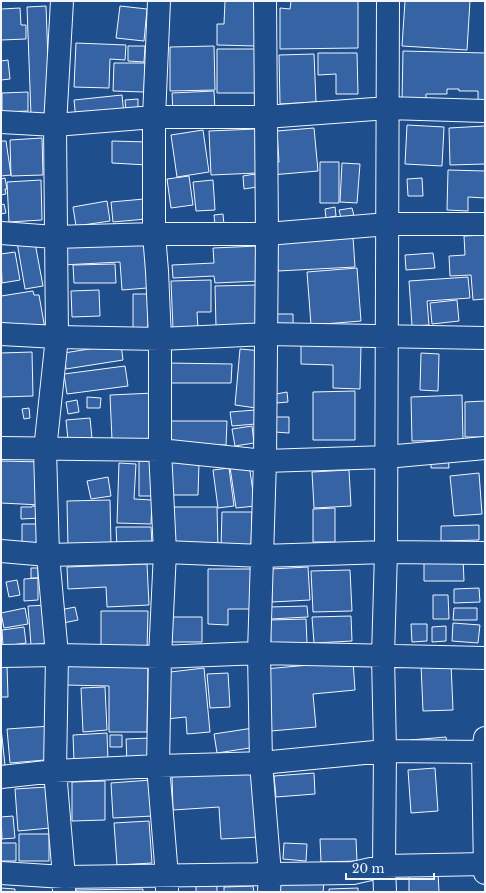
<svg xmlns="http://www.w3.org/2000/svg" width="486" height="893" font-family="'Libre Baskerville',serif">
<rect width="100%" height="100%" fill="#1f4e8c"/>
<path fill="#3563a3" stroke="#f2f6ff" d="M225 1H257L256 46 217 45V24H224Z
M291 1H358V48L280 49V8L290 9Z
M405 1H470L467 50 402 46Z
M46 6 50 114 31 115 27 7Z
M120 6 147 9 144 41 116 38Z
M20 8 21 25H26V39L1 40V9Z
M76 43 126 45 125 60 110 59 109 88 74 87Z
M128 46H145L144 62 128 61Z
M214 46 215 90 170 91V47Z
M217 49H256L255 93H217Z
M403 51 485 53V104L478 103V91H459V89H447V94H426V102H402Z
M318 53H357L358 94H336V74L318 75Z
M314 54 316 102 280 104 279 55Z
M8 60 10 79 1 80V61Z
M114 63H145L144 92 113 91Z
M214 91 215 111 173 113 172 93Z
M28 92V111L2 112V93Z
M122 95 124 115 76 120 74 100Z
M138 99V110H126L125 100Z
M407 125 444 127 442 166 405 164Z
M485 126V164L450 165 449 128Z
M314 128 318 171 271 175 270 163 279 162 277 131Z
M256 129 258 173 211 175 209 131Z
M203 130 209 172 177 177 171 135Z
M42 138 43 175 11 176 10 140Z
M1 141H6L11 175 1 176Z
M112 141 148 142 147 165 112 163Z
M320 162H339V203H320Z
M342 163 360 164 357 203 340 202Z
M448 170 485 171V198L468 197V211L447 210Z
M255 174 257 187 244 189 243 176Z
M189 176 193 205 171 208 167 179Z
M5 178 7 189H5L6 194 1 195V179Z
M422 178 423 196H408L407 179Z
M41 180 42 220 9 222 7 182Z
M213 180 215 210 196 211 193 182Z
M144 199 146 219 113 222 111 202Z
M107 201 110 221 76 226 73 207Z
M4 204 6 213 1 214V205Z
M335 207 336 216 326 218 325 209Z
M352 208 354 216 341 218 339 210Z
M223 214 224 225H215L214 215Z
M485 235V299L473 300 471 275 450 276 449 256 465 255 464 236Z
M353 237 355 267 278 271 276 242Z
M145 241 147 288 122 290 120 262 62 265 61 246Z
M17 242 35 243 43 286 25 289Z
M258 246 260 281 215 283 214 276 173 278 172 265 214 263 213 248Z
M15 252 20 280 2 283 1 254Z
M433 253 435 268 406 270 405 255Z
M115 264 116 283H74L73 265Z
M357 268 361 321 311 325 307 272Z
M468 277 470 298 427 301 429 325 412 326 409 281Z
M211 280V312H197L198 329H173L171 281Z
M256 285 257 326 216 327 215 286Z
M99 290 100 316 72 317 71 291Z
M33 291 34 295H39L45 329 3 331 1 319V296Z
M133 294H148V330H133Z
M457 300 459 321 432 324 430 303Z
M274 314H293V324L274 325Z
M301 343 361 345 360 389 333 388V365L301 364Z
M121 344 123 360 66 369 64 353Z
M240 349 262 351 256 408 235 405Z
M32 352 33 396 1 397V353Z
M421 353 439 354 438 391 420 390Z
M168 363 232 364 231 383H168Z
M125 366 128 386 67 394 64 374Z
M355 391V440H313V392Z
M287 392 288 402 277 403 276 394Z
M154 393 155 438 112 440 110 395Z
M462 395 463 440 412 441 411 397Z
M87 397 101 398 100 408H87Z
M77 400 79 412 68 414 66 402Z
M485 401V437H465V402Z
M29 408 30 418 24 419 22 409Z
M255 410 256 424 232 426 230 412Z
M276 417H289V433L275 432Z
M90 418 92 438 68 440 66 420Z
M170 421H227L226 445H170Z
M252 426 254 443 235 446 232 429Z
M431 457H448L449 468H431Z
M1 461 43 462 41 505 1 503Z
M139 461H152L153 496H139Z
M171 462 199 463 198 495H170Z
M119 463 136 464 134 499 152 500 151 524 117 523Z
M249 464 255 506 236 508 230 467Z
M229 468 234 506 218 508 213 470Z
M349 470 351 506 314 508 312 472Z
M479 473 482 514 454 516 450 476Z
M108 477 111 496 91 499 87 481Z
M110 500 111 546 68 547 67 501Z
M32 506H40V518L21 519V507H32Z
M171 507H217L218 547 171 548Z
M335 508V542H313V509Z
M222 512H252L251 548H221Z
M22 524H39V544H22Z
M479 525V540L441 541V526Z
M116 527H151L152 545 117 547Z
M424 558H463L464 581H424Z
M147 564 149 605 107 607 106 587 68 589 67 567Z
M308 567 310 600 272 602 271 569Z
M31 568H38V578H31Z
M208 569H253V609H228V625L208 624Z
M350 570 352 611 313 612 311 571Z
M38 578V600L24 601V579Z
M17 580 20 595 9 597 6 582Z
M479 588 480 602 454 603V589Z
M433 595H448L449 619H433Z
M48 605 50 643 31 645 28 606Z
M307 606 308 617 270 619 269 607Z
M75 607 78 620 63 623 60 610Z
M25 608 28 624 4 628 1 613Z
M454 608H477V620H453Z
M101 611H148L147 650 101 649Z
M351 616 352 641 314 643 312 617Z
M167 617H202V642H167Z
M306 619 307 643 271 644 270 620Z
M453 623 480 625 478 643 452 641Z
M411 624H427V641L412 642Z
M446 626V641L432 642V627Z
M24 627 26 643 3 646 2 630Z
M66 660H148L147 732H109V686L66 685Z
M353 661 355 690 313 694 316 727 271 731 265 669Z
M451 664 453 710 423 711 421 665Z
M1 665H7L8 697H1Z
M204 668 210 732 187 734 186 717 166 719 162 673Z
M228 673 230 707 210 708 207 674Z
M105 687 107 730 83 732 81 688Z
M51 726 45 760 10 763 7 729Z
M1 728 5 765 1 766Z
M253 728 256 747 217 753 214 734Z
M107 733 108 761 74 762 73 735Z
M110 735H122V747H110Z
M446 737 447 745 410 740Z
M150 738 151 761 127 762 126 739Z
M435 768 438 811 411 813 408 770Z
M257 772 260 837 221 839 219 807 173 810 172 776Z
M314 773 315 794 276 797 274 776Z
M151 780 153 816 113 818 111 783Z
M105 781V820L72 821V782Z
M47 787 50 828 18 831 15 789Z
M13 816 15 838 2 839 1 817Z
M149 821 152 863 117 865 114 823Z
M19 834H49V861H19Z
M320 839H356L357 861 321 862Z
M1 843H16V861H1Z
M284 843 307 844 306 861 283 859Z
M438 872 439 892H409V873Z
M278 880 324 882 323 892H277Z
M196 882H217V892H196Z
M253 886 254 892H224V887Z
M1 888 15 889V892H1Z
M358 888V892H329V889Z
M143 889V892H76V890Z"/>
<g fill="none" stroke-linecap="round" stroke-linejoin="round">
<g stroke="#f2f6ff" stroke-width="24">
<path id="minor" d="M62 1 55 125 57 337 45 450 48 555 57 655 55 771 64 877V892
M159 1 154 117V234L157 271 160 339V450L165 552 160 657 158 766 167 876V892
M265 1 267 234 265 461 259 653 261 763 270 874 269 892
M1 122 55 125 154 117H265L388 108 485 111
M1 233 55 237 154 234H267L388 224H485
M1 334 57 337 160 339 266 334 485 338
M1 448 160 450 265 461 386 457 485 448
M1 551 48 555 165 552 261 556 386 552 485 553
M1 656 57 655 160 657 259 653 485 658
M485 738 483 751 485 873
M1 777 55 771 158 766 261 763 385 751 485 752
M1 873 64 877 353 873 384 866 485 864
M385 892 384 866 385 751 383 656 386 552 388 1"/>
</g>
<use href="#minor" stroke="#1f4e8c" stroke-width="22"/>
</g>
<rect width="486" height="893" fill="none" stroke="#f2f6ff" stroke-width="4"/>
<path d="M346 873v6h88v-6" fill="none" stroke="#f2f6ff" stroke-width="2"/>
<text x="352" y="873" font-size="12" fill="#f2f6ff" stroke="#1f4e8c" stroke-width="3" paint-order="stroke">20 m</text>
</svg>
